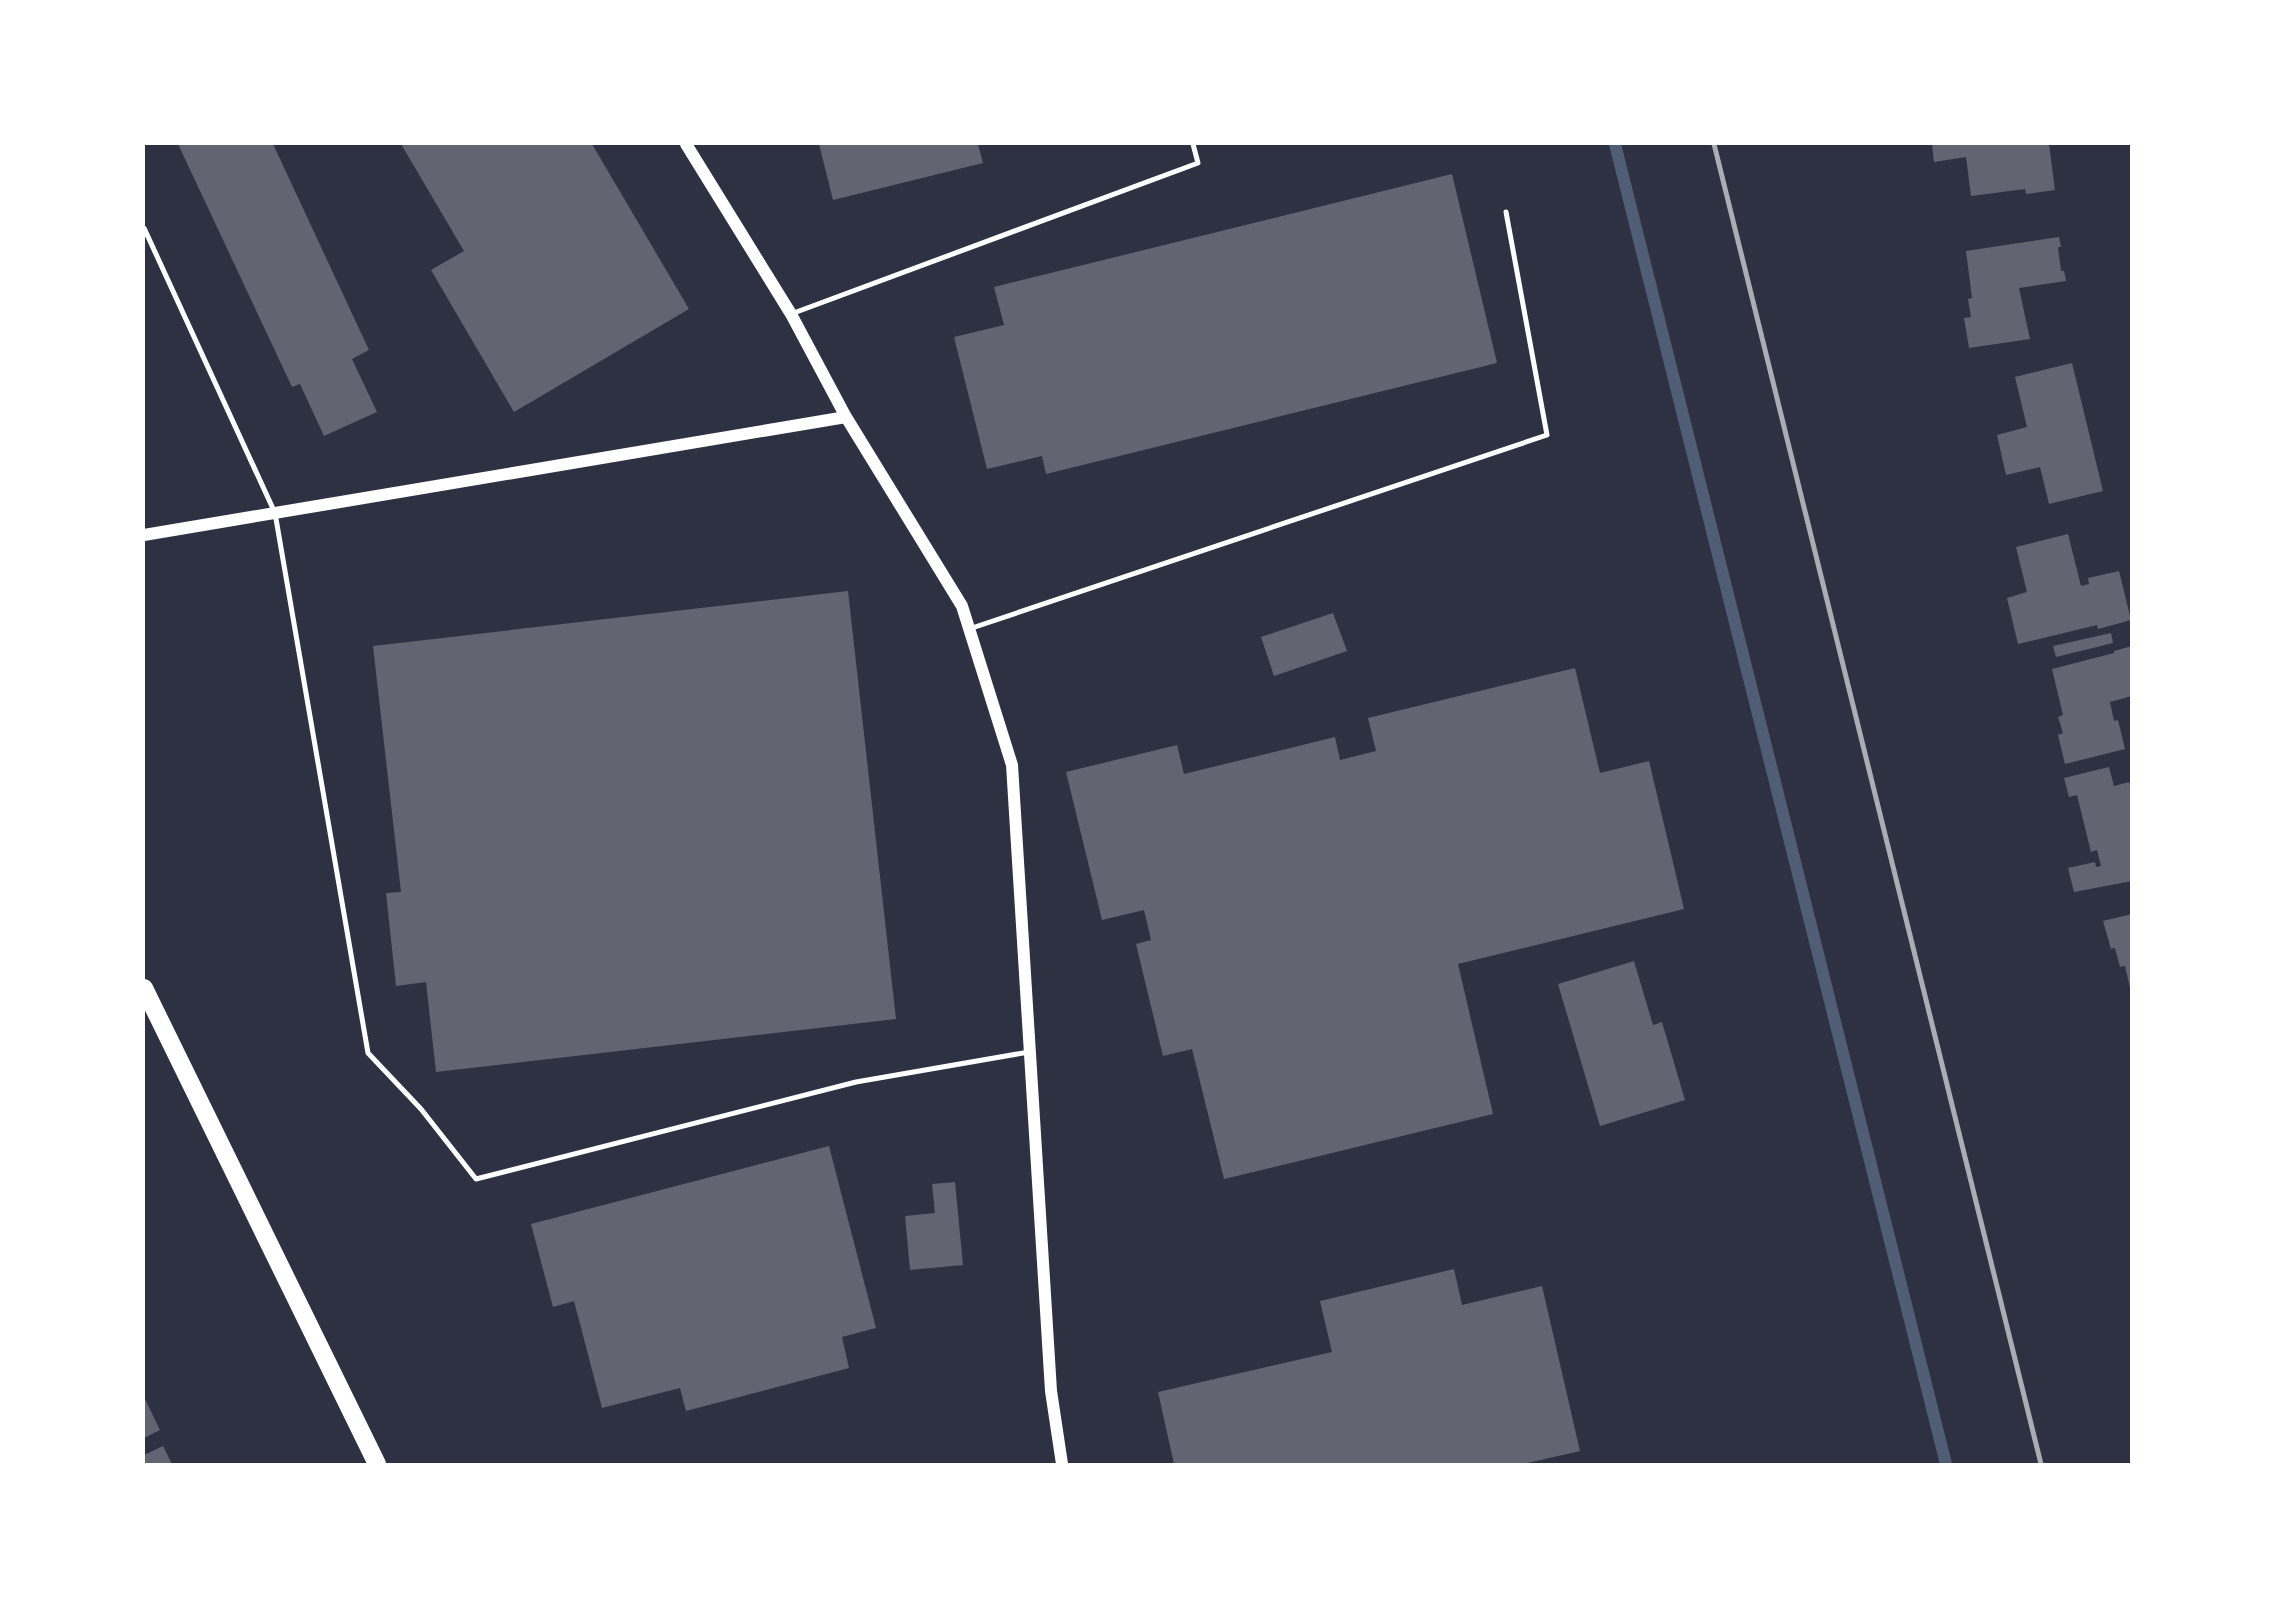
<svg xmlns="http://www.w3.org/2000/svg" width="2275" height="1608" font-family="Signika,sans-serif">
<rect width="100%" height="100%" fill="#2d3142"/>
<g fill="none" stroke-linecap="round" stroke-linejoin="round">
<path stroke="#4f5d75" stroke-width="12" d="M1615 144 1946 1464"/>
</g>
<path fill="#626471" d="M178 144H273L369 350 352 359 377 412 324 436 300 384 292 387Z
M401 144H592L689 309 514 412 431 270 464 251Z
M819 144H978L983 163 833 200Z
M1932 144H2049L2055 190 2026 194 2025 189 1971 196 1966 157 1934 162Z
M1452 174 1497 363 1046 474 1042 456 987 469 954 337 1004 325 994 287Z
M2059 237 2061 247H2058L2061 271H2064L2066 281 2019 288 2030 339 1969 348 1964 318 1971 317 1968 299 1972 298 1966 251Z
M2072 363 2103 491 2049 504 2040 467 2006 475 1997 435 2027 427 2015 377Z
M2068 534 2081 586 2089 584 2088 578 2119 571 2131 620 2098 629 2097 625 2018 644 2007 598 2027 592 2016 547Z
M848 591 896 1019 436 1072 426 982 396 986 386 893 401 892 373 646Z
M1333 613 1347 651 1274 676 1261 637Z
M2111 633 2113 643 2056 657 2053 646Z
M2132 646V696L2110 702 2114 721 2118 720 2125 749 2065 764 2058 735 2063 733 2058 717 2063 715 2052 669 2114 653V651Z
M1575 668 1600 773 1649 761 1684 909 1458 964 1493 1114 1224 1179 1192 1049 1163 1056 1136 944 1151 940 1144 910 1102 920 1066 772 1177 745 1184 774 1335 737 1340 760 1376 751 1368 718Z
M2109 767 2114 786 2129 782 2132 791V881L2074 892 2068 868 2095 862 2096 867 2101 866 2097 850 2091 852 2077 795 2069 797 2064 778Z
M2132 914V988H2130L2125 966 2120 967 2115 948 2111 949 2103 921Z
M1634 961 1653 1025 1662 1022 1685 1100 1600 1126 1558 984Z
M829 1146 876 1328 842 1337 849 1368 686 1411 680 1388 602 1408 574 1301 553 1307 531 1224Z
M955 1182 963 1265 910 1270 905 1216 935 1213 932 1184Z
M1454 1269 1462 1305 1542 1286 1580 1451 1523 1464H1174L1158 1392 1332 1352 1320 1301Z
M144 1397 160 1430 144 1438Z
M163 1446 172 1464H144V1455Z"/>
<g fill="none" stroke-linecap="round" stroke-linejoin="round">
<path stroke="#fff" stroke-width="5" d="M144 228 275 513 368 1053 421 1109 476 1179 856 1082 1029 1052
M791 314 1198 163 1193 144
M969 629 1547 435 1506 212"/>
<path stroke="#fff" stroke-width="12" d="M686 144 791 314 846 417 962 606 1012 765 1051 1391 1062 1464
M144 535 846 417"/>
<path stroke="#fff" stroke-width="18" d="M144 988 377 1464"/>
<path stroke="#abadb3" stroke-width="5" d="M1714 144 2041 1464"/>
</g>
<rect width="2275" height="1608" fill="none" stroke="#ffffff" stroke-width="290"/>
</svg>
